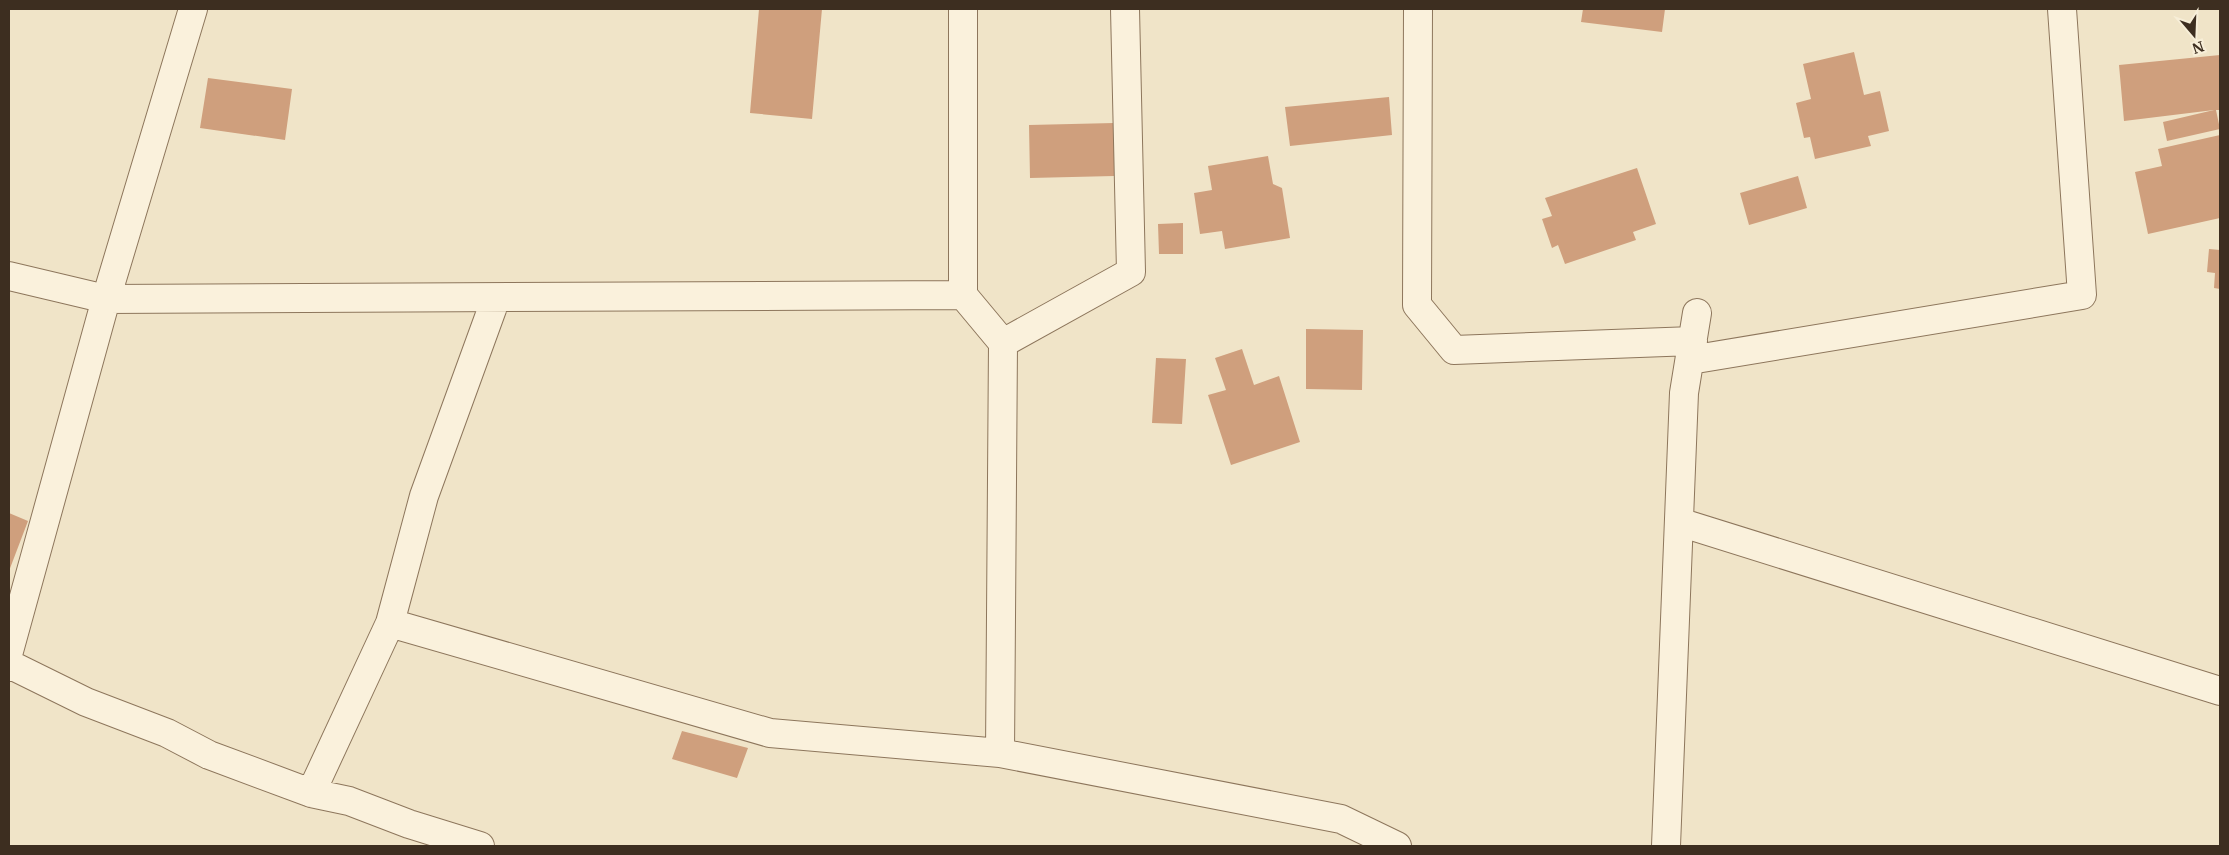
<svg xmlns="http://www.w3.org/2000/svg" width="2229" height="855" font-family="Merriweather,serif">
<rect width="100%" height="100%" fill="#f0e4c8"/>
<path fill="#cf9f7d" d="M759 9H822L812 119 750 113Z
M1583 9H1665L1662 32 1581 22Z
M1854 52 1864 95 1880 91 1889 131 1868 136 1871 146 1815 159 1810 137 1804 138 1796 103 1811 99 1803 64Z
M2220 55V110H2216L2220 129 2167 141 2163 122 2214 110 2124 121 2119 65Z
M208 78 292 89 285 140 200 128Z
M1389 97 1392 135 1290 146 1285 107Z
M1114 123V176L1030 178 1029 125Z
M2220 135V218L2148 234 2135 172 2162 166 2158 149Z
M1268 156 1273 184 1282 188 1290 238 1225 249 1222 231 1200 234 1194 193 1212 190 1208 166Z
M1637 168 1656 224 1633 232 1636 240 1565 264 1558 245 1552 248 1542 219 1552 216 1545 198Z
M1798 176 1807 208 1749 225 1740 193Z
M1183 223V254H1159L1158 224Z
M2209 249 2220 250V289L2214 288 2215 273 2207 272Z
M1306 329 1363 330 1362 390 1306 389Z
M1242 349 1254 385 1279 376 1300 442 1231 465 1208 395 1226 390 1215 358Z
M1156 358 1186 359 1182 424 1152 423Z
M9 513 28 521 9 571Z
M682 731 748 748 737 778 672 759Z"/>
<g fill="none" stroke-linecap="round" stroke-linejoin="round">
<g stroke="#8d765c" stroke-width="30">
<path id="minor" d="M193 9 106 299 963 295
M963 9V295L1003 343 1131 272 1125 9
M1418 9 1417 305 1454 350 1693 341
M9 276 106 299 9 651
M1690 360 2082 295 2062 9
M1679 522 2220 691
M390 623 770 733 1000 753 1341 819 1397 846
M9 667H15L86 702 167 733 209 755 311 793 349 801 409 824 480 846
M1000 753 1003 343
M311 793 390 623 424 496 496 298
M1666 846 1684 393 1697 313"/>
</g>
<use href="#minor" stroke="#faf1dc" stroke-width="28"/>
</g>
<rect width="2229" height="855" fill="none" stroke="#3d2e20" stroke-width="20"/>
<g transform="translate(2194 35) rotate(161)" stroke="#f7eed8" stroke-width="4" paint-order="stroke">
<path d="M0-4L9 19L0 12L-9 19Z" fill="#3d2e20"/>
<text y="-8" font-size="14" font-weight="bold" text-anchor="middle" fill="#3d2e20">N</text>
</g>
</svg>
